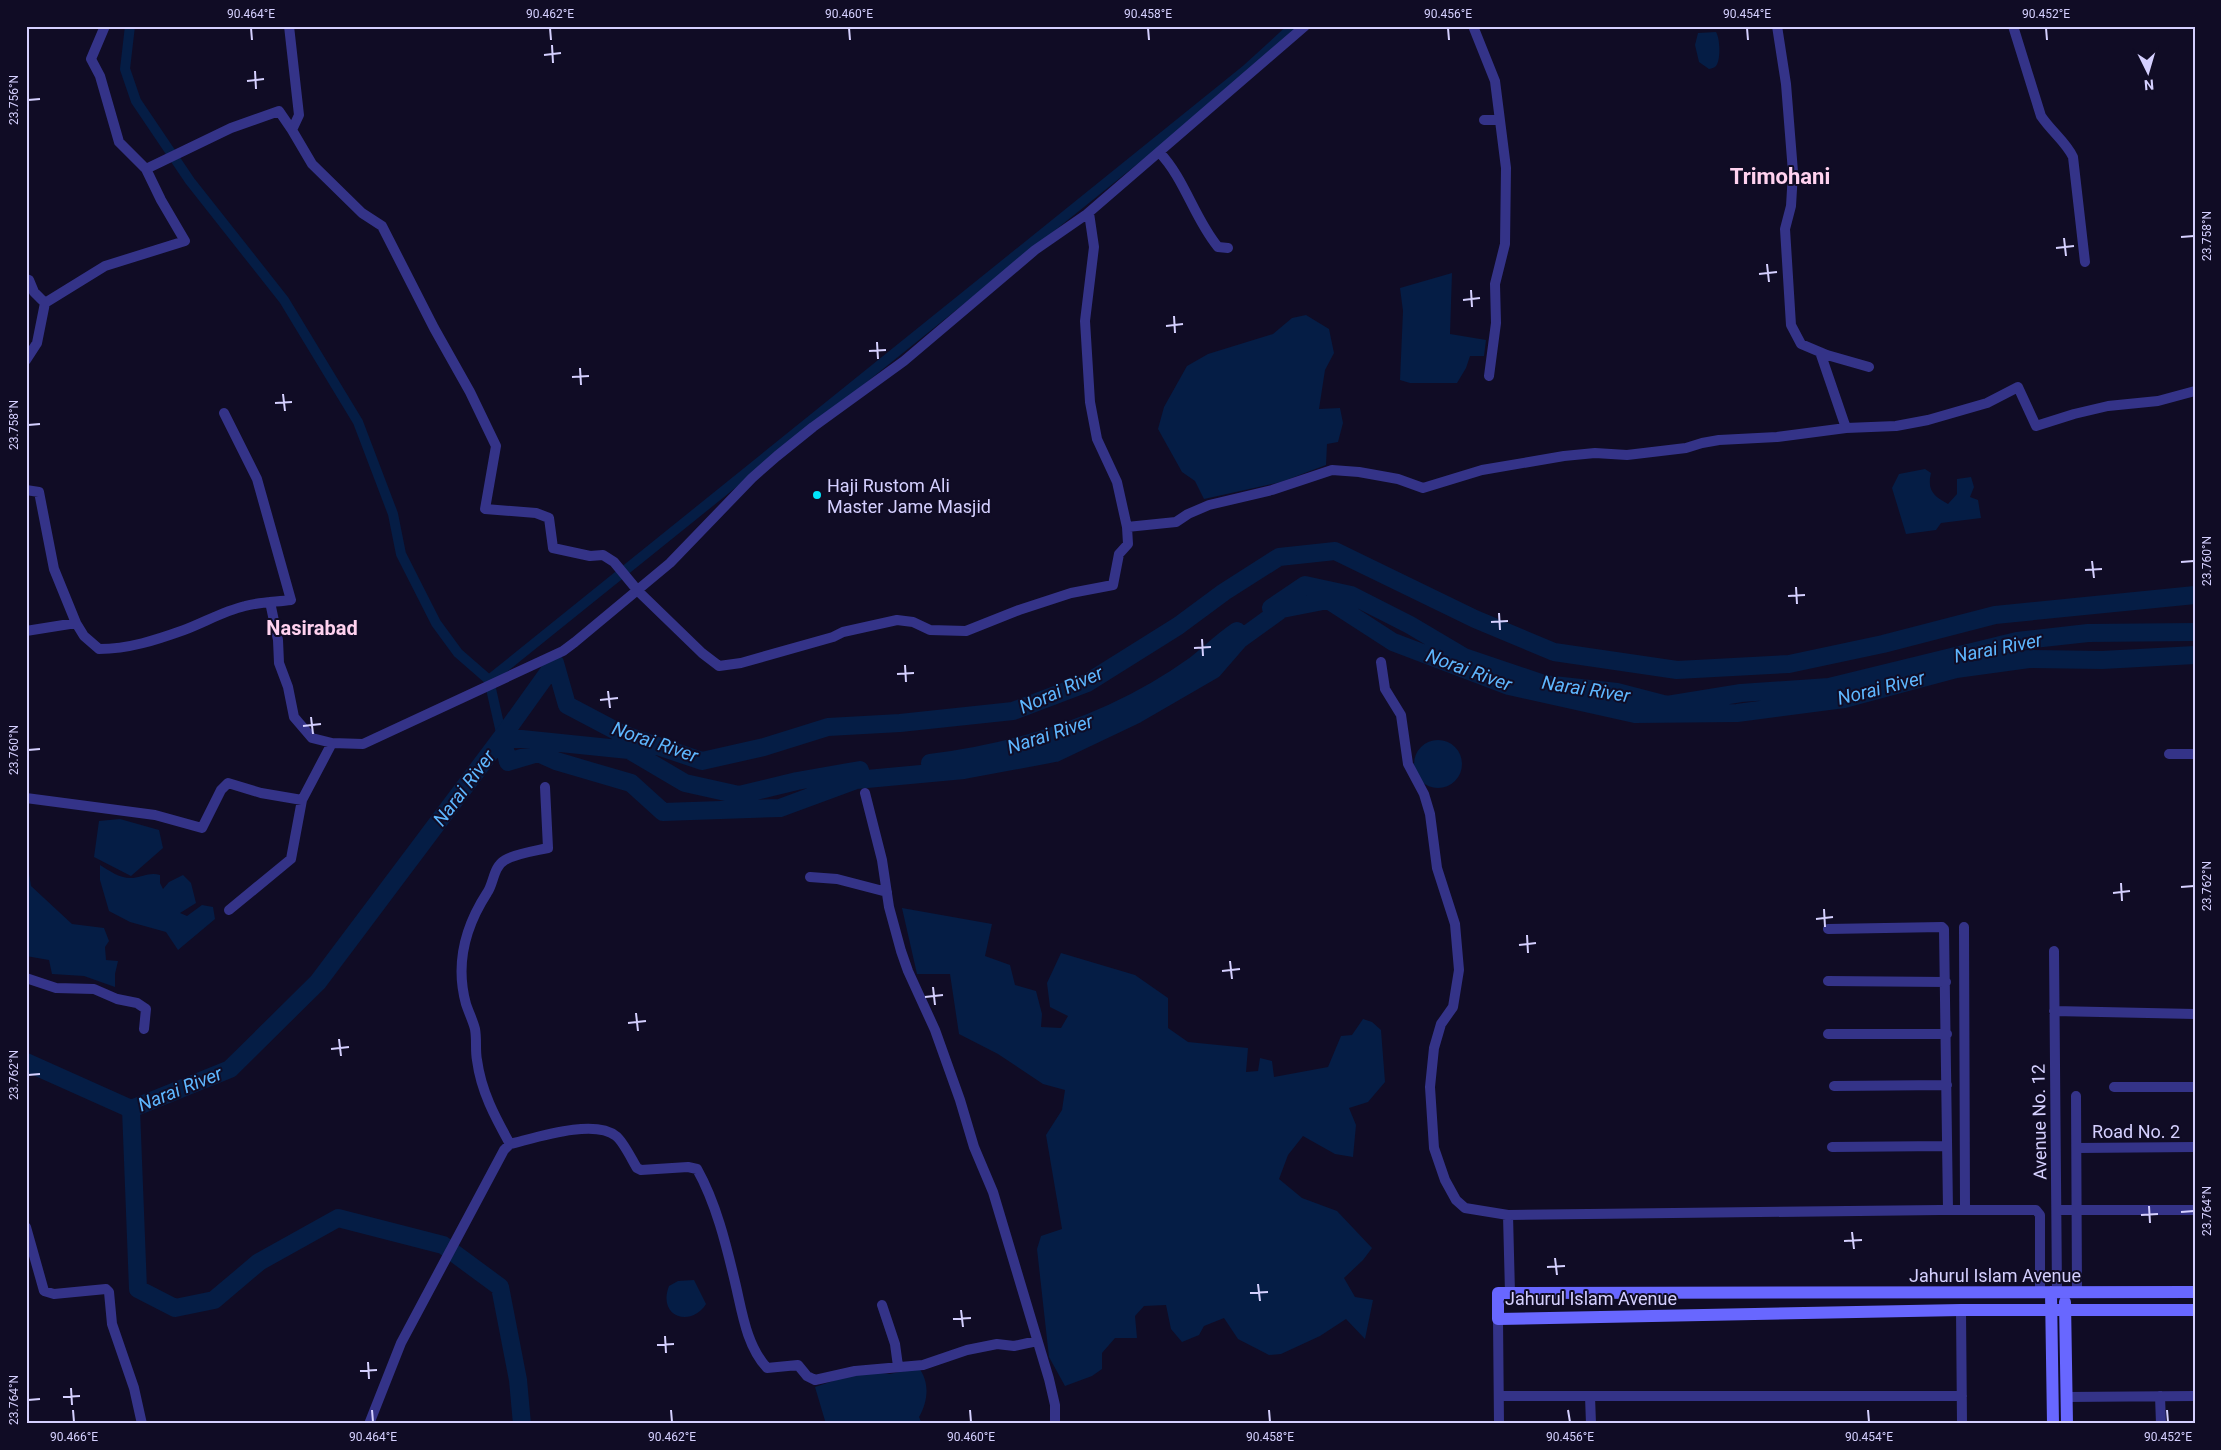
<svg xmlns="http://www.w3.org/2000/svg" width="2221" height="1450" font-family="Roboto,sans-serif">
<rect width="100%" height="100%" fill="#100c25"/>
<path fill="#051d45" d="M1716 32C1720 38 1721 60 1716 66 1714 68 1712 68 1709 69L1699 62 1695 45 1698 33Z
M1452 273 1450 334 1486 340 1484 356H1470L1466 368 1457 383H1410L1400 380 1403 311 1400 288Z
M1306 315 1329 329 1334 353 1325 370 1319 409 1340 408 1343 423 1338 442 1327 444 1326 465 1281 482 1204 499 1195 481 1182 472 1158 429 1164 407 1187 366 1208 354 1273 334 1292 318Z
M1925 469 1931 473C1927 490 1933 496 1948 504L1957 494V479L1971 477 1974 487 1970 497 1978 500 1981 518 1941 523 1936 530 1906 534 1892 488 1899 474Z
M1414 764a24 24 0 1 1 48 0a24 24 0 1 1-48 0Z
M120 819 159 830 163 848 131 876 94 857 99 821Z
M26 855 31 886 72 924 104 928 109 941 105 947 106 960 118 961 115 974V987L84 976 52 974 49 960 26 956Z
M100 865C110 871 120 879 133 878 143 877 149 872 160 875V883L163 889 169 882 183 875 191 883 196 903 180 913 187 916 202 905 213 907 215 919 178 950 166 932 130 922 109 911 100 880Z
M902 908 992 924 985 956 1010 965 1015 985 1036 991 1042 1014 1041 1027 1061 1028 1068 1016 1050 1007 1047 983 1061 953 1135 975 1168 998V1028L1188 1042 1248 1048 1246 1072 1258 1071 1260 1058 1272 1061 1274 1077 1328 1067 1341 1036 1352 1035 1363 1019 1372 1022 1381 1030 1385 1082 1368 1102 1349 1108 1356 1125 1353 1157 1335 1154 1303 1136 1288 1155 1279 1179 1302 1198 1337 1211 1372 1248 1363 1260 1344 1278 1355 1297 1373 1300 1365 1339 1346 1319 1320 1336 1281 1354 1269 1355 1238 1339 1224 1318 1204 1326 1199 1335 1182 1342 1171 1329 1166 1305 1144 1306 1135 1316 1137 1338H1115L1102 1353V1369L1092 1376 1065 1386 1049 1357 1037 1249 1041 1236 1062 1229 1046 1135 1062 1110 1065 1090 1043 1084 998 1054 959 1034 950 974H917Z
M694 1280 706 1304C691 1328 657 1317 669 1286L678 1281Z
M919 1368C930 1383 928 1401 919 1417L922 1424H826L815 1387 863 1371 890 1374Z"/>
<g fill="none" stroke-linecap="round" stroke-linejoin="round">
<path stroke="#051d45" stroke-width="10" d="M130 26 125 69 136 101 190 181 284 300 358 422 393 514 401 554 436 623 458 653 489 680 502 737
M489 680 1246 70 1294 26"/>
<path stroke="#051d45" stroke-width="18" d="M2195 595 1995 615 1883 644 1789 664 1677 670 1554 652 1475 619 1335 551 1279 557 1224 592 1178 626 1087 683 1013 711 900 723 828 727 764 747 702 761 622 734 567 705 555 663 502 737 508 762 538 753 556 761 631 783 663 812 780 808 856 780 964 770 1055 753 1137 714 1213 670 1239 640 1282 609 1328 600 1393 642 1509 686 1635 714 1737 713 1844 699 1956 669 2029 659 2102 660 2195 655
M1271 608 1305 585 1351 595 1410 625 1464 657 1544 684 1617 692 1667 705 1741 693 1829 687 2017 641 2088 633 2195 632
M930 763C1025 751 1117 721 1195 665 1209 654 1222 641 1237 631
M26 1062 131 1109 230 1069 318 982 502 737 629 750 685 783 739 795 797 781 860 770
M131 1109 138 1289 175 1308 214 1300 259 1262 338 1218 443 1245 500 1287 518 1380 522 1424"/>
<path stroke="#343388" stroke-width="10" d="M105 26 91 59 100 76 119 142 146 169
M1473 26 1495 81 1506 168 1505 244 1495 284 1496 323 1489 376
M1777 26 1786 84 1793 172 1791 206 1785 229 1791 325 1801 344 1827 355 1869 367
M2013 26 2041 116C2051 131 2066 142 2073 157L2085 262
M1484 120H1500
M292 130 312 164 362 213 382 226 434 328 470 392 496 446 485 509 536 513 549 518 553 548 590 556 603 555 614 562 638 591 702 653 719 666 741 663 833 637 843 632 897 620 913 622 930 630 966 631 1019 610 1071 593 1113 585 1119 554 1128 544 1127 527 1176 522 1188 514 1209 505 1272 490 1332 470 1359 472 1398 479 1423 488 1482 470 1564 456 1595 453 1627 455 1686 448 1702 443 1719 440 1777 437 1846 428 1896 426 1928 420 1987 403 2018 387 2036 426 2074 414 2108 406 2158 401 2195 391
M1159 152C1185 179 1194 218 1218 247L1228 248
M1089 213 1094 247 1085 321 1090 402 1097 439 1117 482 1127 527
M26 279 29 280 34 292 45 303
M1820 352 1846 428
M26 360 37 343 45 303 105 266 185 241 161 200 146 169 231 128 279 111 292 130 299 115 289 26
M26 490 39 492 54 569 76 623
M270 602 278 640 279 663 288 687 294 717 312 738 332 743 363 744 563 651 575 642 670 563 752 478 777 456 813 427 904 361 1035 250 1087 214 1305 26
M26 631 76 623 84 636 99 649C129 649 156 640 184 630 205 622 224 611 245 606 260 602 276 602 291 600L257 479 224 413
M1381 662 1385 689 1401 715 1408 764 1424 794 1430 814 1437 868 1455 924 1459 970 1453 1007 1441 1024 1434 1048 1430 1087 1434 1148 1445 1180 1456 1200 1465 1208 1508 1215 1940 1210H2036L2040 1215V1292
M2169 754H2195
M865 793 882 860 889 907 901 951 908 971 935 1030 960 1100 974 1147 993 1192 1049 1379 1055 1405V1424
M26 798 155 815 202 828 221 790 228 783 261 793 302 800 332 743
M810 877 837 879 887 892
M229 910 291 859 302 800
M1964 927 1965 1210
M1828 929 1942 927 1944 929 1948 1210
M2054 951 2057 1292
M26 978 56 988 94 989 117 999 137 1003 146 1009 144 1029
M1828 981 1946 982
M2054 1011 2195 1014
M1828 1034H1947
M1834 1086 1947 1085
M2114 1087H2195
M2076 1096 2077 1292
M510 1144C535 1138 594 1118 616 1136 623 1141 632 1160 637 1168L641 1170 688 1167 697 1169C716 1203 726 1244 735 1282 742 1311 746 1345 767 1368L798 1365 807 1376 815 1380 855 1371 923 1365 967 1350 997 1344 1014 1346 1037 1341
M1832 1147 1947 1146
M2077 1148 2195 1147
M2058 1211 2061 1210H2195
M1508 1215 1510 1293
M26 1227 44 1291 54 1294 106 1289 109 1292 112 1324 134 1388 142 1424
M882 1305 895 1344 898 1366
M1961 1310 1962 1424
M1498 1319 1499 1424
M1499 1396H1962
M1590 1396 1591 1424
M2160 1396 2161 1424
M2066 1397 2195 1396
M369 1424 401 1343 504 1150 510 1144C495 1117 481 1091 477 1060 475 1050 477 1040 475 1029 473 1021 469 1013 466 1004 455 964 465 927 487 893 494 883 493 867 505 860 517 853 534 851 548 848L545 787"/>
<path stroke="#6867ff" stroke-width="12" d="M2051 1292 2053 1424
M2195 1292 1498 1293V1319L1961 1310H2195
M2065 1302 2067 1424"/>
</g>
<path fill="none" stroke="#d5d0ff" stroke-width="2" d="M251 28 252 40M550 28 551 40M849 28 850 40M1148 28 1149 40M1448 28 1449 40M1747 28 1748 40M2046 28 2047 40M552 45 553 63M544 55 561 53M255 71 256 89M247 81 264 79M28 100 40 99M2181 237 2194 236M2064 238 2066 256M2056 248 2074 246M1767 264 1769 282M1759 274 1777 272M1471 290 1472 307M1463 300 1480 298M1174 316 1175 333M1166 326 1183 324M877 342 878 359M869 351 886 350M580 368 581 385M572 377 589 376M283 394 285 411M275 403 292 402M28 425 40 424M2092 561 2094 578M2181 562 2194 561M2085 570 2102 569M1796 587 1797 604M1788 596 1805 595M1499 613 1500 630M1491 622 1508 621M1202 639 1203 656M1194 648 1211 647M905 665 906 682M897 674 914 673M608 691 610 708M600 700 618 698M311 717 313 734M303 726 321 724M28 750 40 749M2121 883 2122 901M2181 887 2194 886M2113 893 2130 891M1824 909 1825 927M1816 919 1833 917M1527 935 1528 953M1519 945 1536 943M1230 961 1232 979M1222 971 1240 969M933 987 935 1005M925 997 943 995M636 1013 638 1031M628 1023 646 1021M339 1039 341 1056M331 1049 349 1047M28 1075 40 1074M2149 1206 2150 1223M2181 1212 2194 1211M2141 1215 2158 1214M1852 1232 1854 1249M1844 1241 1862 1240M1555 1258 1557 1275M1547 1267 1565 1266M1258 1284 1260 1301M1250 1293 1268 1292M961 1310 963 1327M953 1319 971 1318M665 1336 666 1353M657 1345 674 1344M368 1362 369 1379M360 1371 377 1370M71 1388 72 1405M63 1397 80 1396M28 1400 40 1399M73 1410 74 1422M372 1410 373 1422M671 1410 672 1422M970 1410 971 1422M1269 1410 1270 1422M1568 1410 1570 1422M1868 1410 1869 1422M2167 1410 2168 1422"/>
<circle fill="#00e6fb" stroke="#100c25" stroke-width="2" cx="817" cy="495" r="5"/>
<g text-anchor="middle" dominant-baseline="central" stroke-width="4" stroke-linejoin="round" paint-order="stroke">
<g font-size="18" fill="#d5d0ff" stroke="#100c25" text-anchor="start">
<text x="827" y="485">Haji Rustom Ali<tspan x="827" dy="21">Master Jame Masjid</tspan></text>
</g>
<g font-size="18" fill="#d5d0ff" stroke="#100c25">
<text transform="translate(2039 1122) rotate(-91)">Avenue No. 12</text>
<text x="2136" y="1131">Road No. 2</text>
<text x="1995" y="1275">Jahurul Islam Avenue</text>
<text x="1591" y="1298">Jahurul Islam Avenue</text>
</g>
<g font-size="19" font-style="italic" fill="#5eb7ff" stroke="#100c25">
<text transform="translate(1998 648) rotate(-11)">Narai River</text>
<text transform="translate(1469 670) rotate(20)">Norai River</text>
<text transform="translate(1881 688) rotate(-14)">Norai River</text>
<text transform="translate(1586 689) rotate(9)">Narai River</text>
<text transform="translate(1061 690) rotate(-24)">Norai River</text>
<text transform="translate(1050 734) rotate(-18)">Narai River</text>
<text transform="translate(655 742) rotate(19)">Norai River</text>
<text transform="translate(464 788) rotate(-53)">Narai River</text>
<text transform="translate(180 1089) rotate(-22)">Narai River</text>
</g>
<g font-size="20" font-weight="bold" fill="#ffd2ef" stroke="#100c25">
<text x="312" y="628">Nasirabad</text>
</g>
<g font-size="22" font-weight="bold" fill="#ffd2ef" stroke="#100c25">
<text x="1780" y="176">Trimohani</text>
</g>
</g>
<rect width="2221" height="1450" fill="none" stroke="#100c25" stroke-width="55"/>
<g transform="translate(2148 72) rotate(175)" stroke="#100c25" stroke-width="4" paint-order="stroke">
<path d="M0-4L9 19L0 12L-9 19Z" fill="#d5d0ff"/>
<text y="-8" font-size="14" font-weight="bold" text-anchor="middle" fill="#d5d0ff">N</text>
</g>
<rect x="28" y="28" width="2166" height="1394" fill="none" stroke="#d5d0ff" stroke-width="2"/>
<g font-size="12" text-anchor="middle" fill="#d5d0ff">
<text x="251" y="18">90.464°E</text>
<text x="550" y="18">90.462°E</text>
<text x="849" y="18">90.460°E</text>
<text x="1148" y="18">90.458°E</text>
<text x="1448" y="18">90.456°E</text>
<text x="1747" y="18">90.454°E</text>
<text x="2046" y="18">90.452°E</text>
<text transform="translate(14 100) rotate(-90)" y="4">23.756°N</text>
<text transform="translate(2207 236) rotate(-90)" y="4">23.758°N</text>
<text transform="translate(14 425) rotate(-90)" y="4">23.758°N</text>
<text transform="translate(2207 561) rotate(-90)" y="4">23.760°N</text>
<text transform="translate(14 750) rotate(-90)" y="4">23.760°N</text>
<text transform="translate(2207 886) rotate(-90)" y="4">23.762°N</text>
<text transform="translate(14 1075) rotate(-90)" y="4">23.762°N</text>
<text transform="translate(2207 1211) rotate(-90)" y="4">23.764°N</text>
<text transform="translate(14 1400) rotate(-90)" y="4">23.764°N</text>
<text x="74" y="1441">90.466°E</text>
<text x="373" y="1441">90.464°E</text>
<text x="672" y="1441">90.462°E</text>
<text x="971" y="1441">90.460°E</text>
<text x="1270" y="1441">90.458°E</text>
<text x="1570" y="1441">90.456°E</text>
<text x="1869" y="1441">90.454°E</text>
<text x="2168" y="1441">90.452°E</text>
</g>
</svg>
